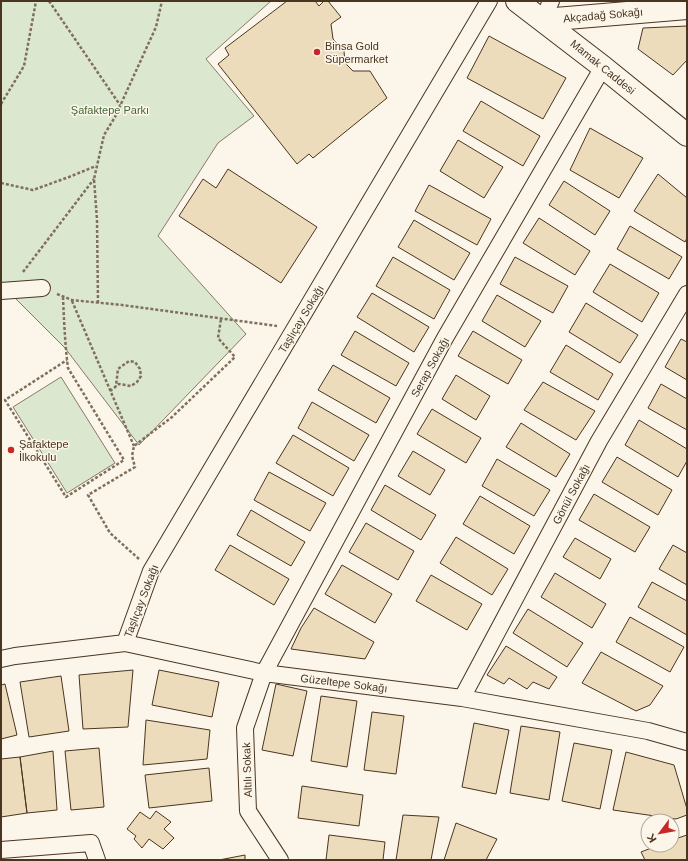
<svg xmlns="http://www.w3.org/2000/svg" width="688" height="861" font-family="Arial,sans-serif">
<rect width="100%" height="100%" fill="#fbf6e9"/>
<path fill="#dce7d0" stroke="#887966" d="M1 1H271L206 59 254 116 218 143 158 236 246 334 139 445 65 348 1 284Z
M61 377 115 463 67 493 13 407Z"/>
<path fill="#ecdcbc" stroke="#4a3520" d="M287 1H315L319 6 324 1H328L341 17 331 24 333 39 344 51 345 63 353 71H370L387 98 313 158 309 154 297 164 218 64 229 55 225 48Z
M687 26V60L673 75 638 49 643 28Z
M489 36 566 78 543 119 467 78Z
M481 101 540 136 523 166 463 131Z
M590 128 643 158 619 198 570 170Z
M458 140 503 167 484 198 440 171Z
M228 169 317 227 281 283 179 216 203 179 216 188Z
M658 174 687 198V238L685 242 634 211Z
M564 181 610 211 595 235 549 205Z
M429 185 491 219 477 245 415 211Z
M539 218 590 251 575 275 523 243Z
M414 220 470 253 454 280 398 247Z
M630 226 682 257 669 279 617 249Z
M393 257 450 290 434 319 376 286Z
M515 257 568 286 553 313 500 284Z
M610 264 659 293 642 322 593 292Z
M372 293 429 327 414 352 357 317Z
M497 295 541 321 525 347 482 321Z
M586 303 638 335 620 363 569 332Z
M355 331 409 363 396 386 341 355Z
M473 331 522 360 508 384 458 356Z
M681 339 687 342V380L665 367Z
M566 345 613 374 598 400 550 372Z
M333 365 390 398 376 423 318 390Z
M456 375 490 396 476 420 442 399Z
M543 382 595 411 576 440 524 410Z
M661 384 687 399V430L648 408Z
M312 402 369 435 354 461 298 428Z
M432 409 481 438 466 463 417 434Z
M639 420 687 449V461L678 477 625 445Z
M521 423 570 454 556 477 506 447Z
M293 435 349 468 333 496 276 463Z
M413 451 445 470 430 495 398 476Z
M617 457 672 490 658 515 602 482Z
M497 459 550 490 534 516 482 486Z
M269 472 326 503 310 531 254 500Z
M385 485 436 515 421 540 371 510Z
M594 494 650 527 635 552 579 520Z
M480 496 530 526 514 554 463 524Z
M251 510 305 542 291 566 237 535Z
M366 523 414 551 398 580 349 552Z
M456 537 508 569 492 595 440 563Z
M575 538 611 559 600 579 563 557Z
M230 545 289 579 274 605 215 570Z
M673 545 687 553V585L659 569Z
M342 565 392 594 375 623 325 594Z
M555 573 606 604 592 628 541 597Z
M431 575 482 604 467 630 416 601Z
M652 582 687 601V635L638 607Z
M314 608 374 642 365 659 291 649 301 628Z
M528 609 583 643 567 667 513 633Z
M630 617 684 647 670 672 616 642Z
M506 646 557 677 549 689 533 682 527 689 509 678 504 684 487 675Z
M601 652 663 686 650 705 636 711 582 683Z
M133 670 128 727 83 729 79 675Z
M159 670 219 682 212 717 152 705Z
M61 676 69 731 29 737 20 682Z
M5 684 17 735 1 739V685Z
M276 684 307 691 293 756 262 750Z
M321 696 357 701 347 767 311 761Z
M372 712 404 716 396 774 364 770Z
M146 720 210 730 207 759 143 765Z
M474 723 509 730 496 794 462 787Z
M521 726 560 732 549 800 510 793Z
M574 743 612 750 600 809 562 801Z
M99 748 104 807 71 810 65 751Z
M53 751 57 810 27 813 20 757Z
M626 752 674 765 687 809V815L676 819 613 810Z
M20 757 27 813 1 817V759Z
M209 768 212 801 149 808 145 775Z
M302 786 363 795 359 826 298 818Z
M156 811 171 822 164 829 174 838 163 849 149 839 142 848 134 839 136 836 127 829 140 812 150 819Z
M403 815 439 817 431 860H396Z
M456 823 497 839 486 860H444Z
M329 835 385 842 383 860H326Z
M687 835V860H645L641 852 659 845H672V840Z
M245 855V860H219Z"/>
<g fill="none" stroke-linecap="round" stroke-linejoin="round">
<g stroke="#4a3520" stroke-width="18">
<path id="street" d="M543 20 551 1
M1 291 42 288
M125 643 151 571 489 1
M1 659 15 656 125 643 264 673 462 698 648 731 687 742
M462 698 599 441 687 294
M1 850 91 843 97 860
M280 860 248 811 245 728 264 673 445 338 603 67"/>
</g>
<g stroke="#4a3520" stroke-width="24">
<path id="secondary" d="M543 20 687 8"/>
</g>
<g stroke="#4a3520" stroke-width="24">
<path id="primary" d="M517 1 603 67 687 135"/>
</g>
<path stroke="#7f6f5c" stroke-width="2.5" stroke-dasharray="3 2" stroke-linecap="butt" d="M49 1 120 105
M1 104 24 66 36 1
M1 183 33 190 69 177 96 166
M23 272 94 179
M57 294 72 300 122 305 277 326
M63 297C64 321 65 344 68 368L124 460 66 497 5 400 67 360
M72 301 134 446
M98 303 97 220 94 179 104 135 115 117 156 27 162 1
M110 391 119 384 131 386 137 382 141 376 140 369 135 362 129 361 118 369 116 386
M139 559 110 533 88 495 135 467 132 456 134 446 172 417 235 357 218 338 221 319"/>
<use href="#street" stroke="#fbf6e9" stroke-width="16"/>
<use href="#secondary" stroke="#fbf6e9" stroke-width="22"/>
<use href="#primary" stroke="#fbf6e9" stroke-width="22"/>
</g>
<g fill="#c62828" stroke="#fbf6e9" stroke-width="1.5">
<circle cx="317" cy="52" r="4"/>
<circle cx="11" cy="450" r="4"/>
</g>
<g text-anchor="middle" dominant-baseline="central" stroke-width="3" stroke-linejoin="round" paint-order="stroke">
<g font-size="11" fill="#4a3520" stroke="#fbf6e9">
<text transform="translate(603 15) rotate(-5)">Akçadağ Sokağı</text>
<text transform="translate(603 67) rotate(39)">Mamak Caddesi</text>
<text transform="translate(301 319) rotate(-59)">Taşlıçay Sokağı</text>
<text transform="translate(430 367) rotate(-61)">Serap Sokağı</text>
<text transform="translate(571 494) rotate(-62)">Gönül Sokağı</text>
<text transform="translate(141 601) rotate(-69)">Taşlıçay Sokağı</text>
<text transform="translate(344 683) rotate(7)">Güzeltepe Sokağı</text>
<text transform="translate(247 770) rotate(-92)">Altılı Sokak</text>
</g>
<g font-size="11" fill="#4a3520" stroke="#fbf6e9" text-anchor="start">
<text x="325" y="46">Binsa Gold<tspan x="325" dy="13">Süpermarket</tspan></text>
<text x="19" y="444">Şafaktepe<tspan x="19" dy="13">İlkokulu</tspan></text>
</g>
<g font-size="11" fill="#436837" stroke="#fbf6e9">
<text x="110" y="110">Şafaktepe Parkı</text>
</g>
</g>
<rect width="688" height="861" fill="none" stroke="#4a3520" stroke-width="4"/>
<g transform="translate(660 833) rotate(238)"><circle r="19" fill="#fbf6e9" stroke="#b4a999"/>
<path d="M0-3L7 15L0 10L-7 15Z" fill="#c62828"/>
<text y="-6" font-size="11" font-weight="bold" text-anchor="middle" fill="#4a3520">K</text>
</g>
</svg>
